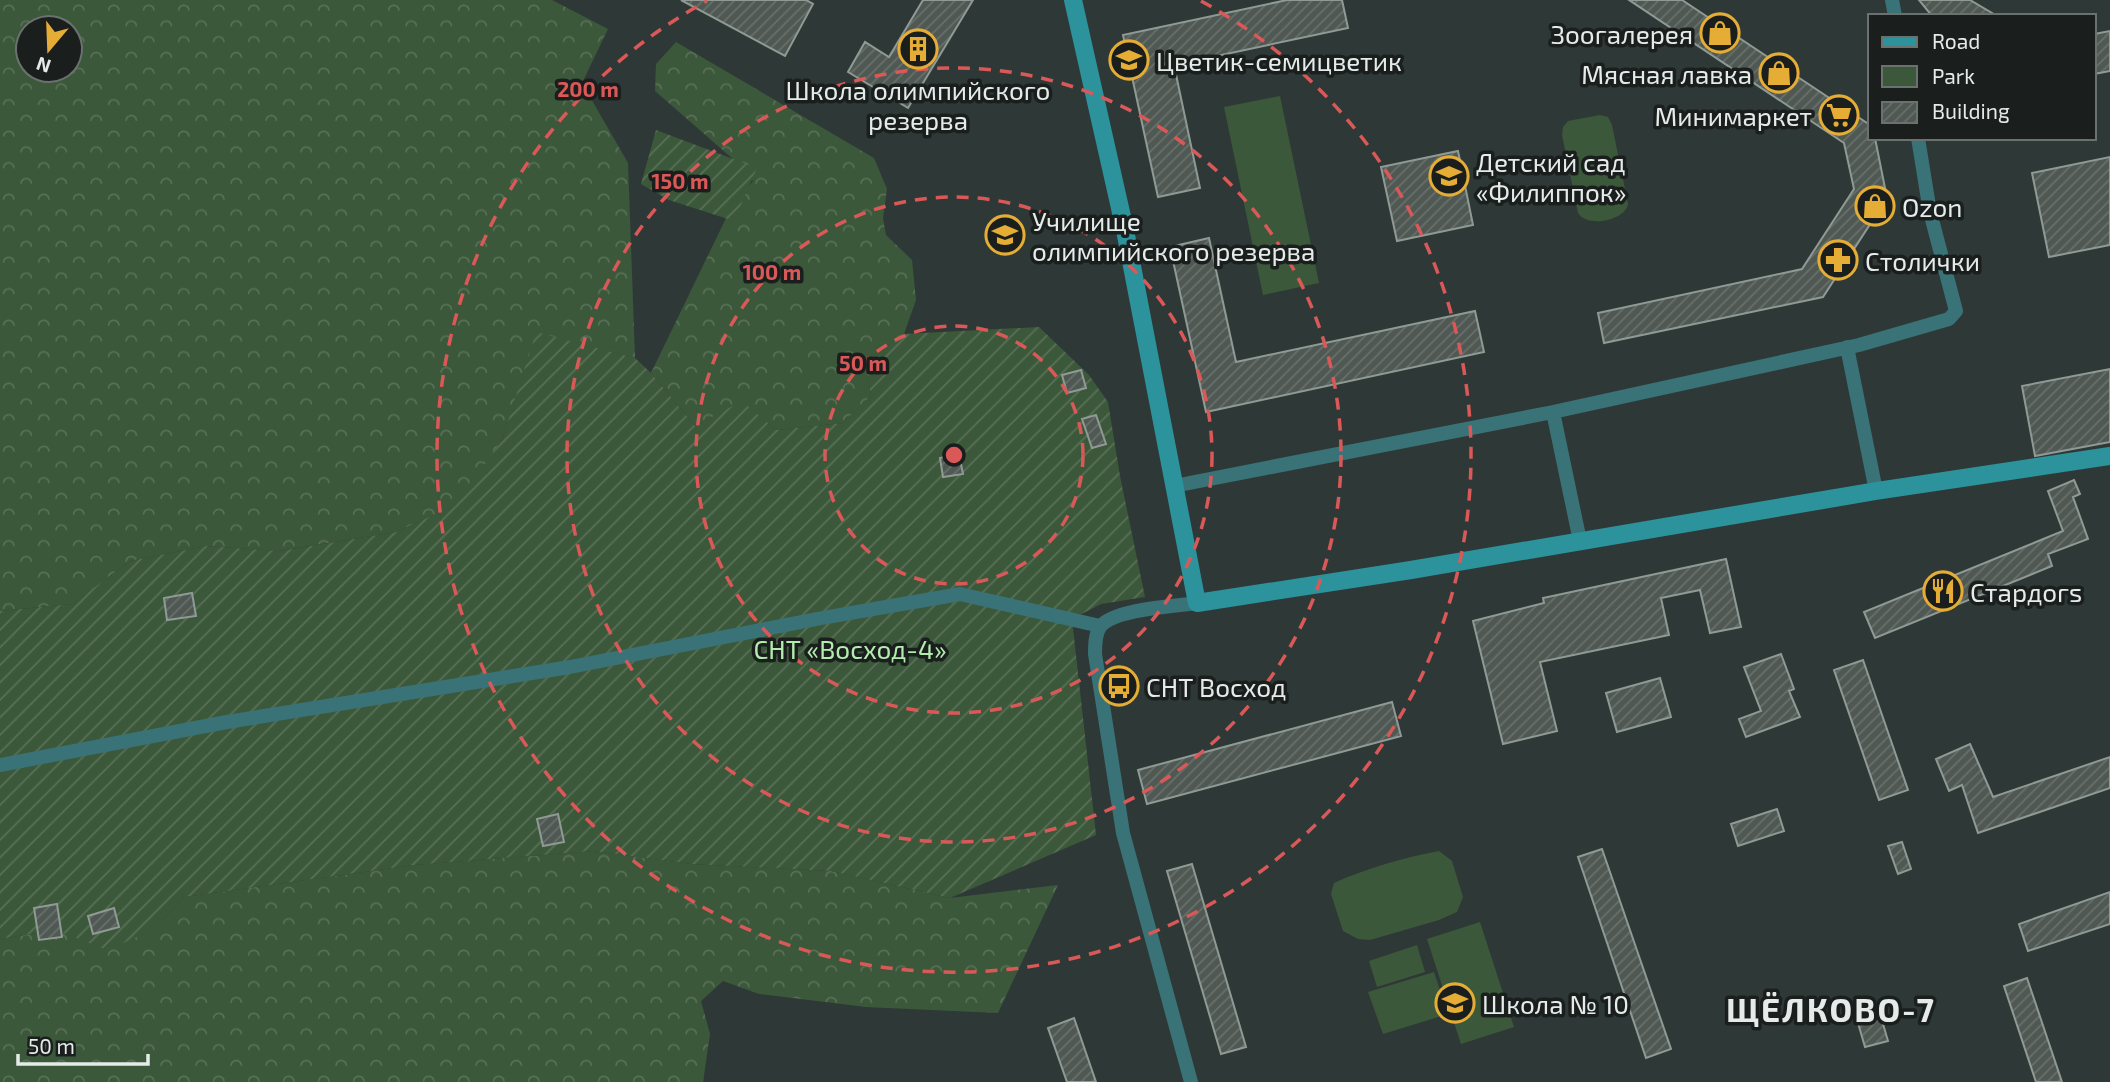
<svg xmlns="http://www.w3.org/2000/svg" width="2110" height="1082" font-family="'Exo 2',sans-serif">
<defs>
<pattern id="forest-crowns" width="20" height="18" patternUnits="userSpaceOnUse" patternTransform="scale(1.75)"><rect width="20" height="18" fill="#3c583a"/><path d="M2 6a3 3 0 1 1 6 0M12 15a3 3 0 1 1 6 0" fill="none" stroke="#587056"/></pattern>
<pattern id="garden-furrows" width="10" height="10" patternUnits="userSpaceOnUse" patternTransform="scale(1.75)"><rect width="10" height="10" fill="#3c583a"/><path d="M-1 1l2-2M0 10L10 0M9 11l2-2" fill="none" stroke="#587056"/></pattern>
<pattern id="building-hatch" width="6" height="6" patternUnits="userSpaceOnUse" patternTransform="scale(1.75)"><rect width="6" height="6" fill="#4f5853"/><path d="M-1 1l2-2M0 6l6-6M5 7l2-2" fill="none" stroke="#68706c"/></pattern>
</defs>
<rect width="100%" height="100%" fill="#2e3937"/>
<path fill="url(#forest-crowns)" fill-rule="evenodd" d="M0 0H552L608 29 582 83 628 163 635 358 537 333 502 440 457 505 396 532 279 551 206 546 130 561 72 604 0 611ZM28 28H70V70H28Z
M676 42 874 158 887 189 883 218 886 235 912 260 916 300 904 334 865 361 871 396 843 423 776 430 742 402 695 426 651 373 730 210 753 181 741 166 655 91 656 64Z
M593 851 691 864 831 871 950 898 1058 885 998 1013 866 1007 759 994 723 981 701 1001 710 1034 703 1082H0V939L56 930H153L184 897 414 865Z"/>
<path fill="#3c583a" d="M1280 96 1319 283 1263 295 1224 107Z
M1600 115 1608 117 1612 125 1628 204C1625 221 1587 228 1578 213L1562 135 1563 127 1568 121Z
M1439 851 1452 861 1463 897 1457 912 1439 920 1370 940 1358 939 1343 931 1331 894 1334 883C1367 868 1403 858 1439 851Z
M1480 922 1514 1027 1461 1044 1427 939Z
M1417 945 1425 972 1377 987 1369 961Z
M1434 972 1448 1014 1383 1034 1368 992Z"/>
<path fill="url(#garden-furrows)" d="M656 130 757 168 734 221 669 200 641 184Z
M1039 327 1089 375 1108 402 1120 476 1145 597 1101 604 1072 619 1096 835 950 898 831 871 691 864 593 851 414 865 184 897 153 930 107 950 56 930 0 939V611L72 604 130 561 206 546 280 551 396 532 456 505 502 440 536 332 635 358 651 373 695 426 742 401 776 430 843 423 871 396 865 361 904 334Z"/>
<path fill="url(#building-hatch)" stroke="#8f9a94" stroke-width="2" d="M681 0H806L813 4 785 56Z
M923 0H973L908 108 848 72 865 42 889 57Z
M1287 0H1342L1348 28 1174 65 1200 188 1158 197 1123 35Z
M1629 0H1682L1870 125V138H1875L1887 198 1823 297 1604 343 1598 313 1802 269 1854 189 1844 143Z
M1919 0H1970L1997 16H1932Z
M2110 31V71L2094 74V34Z
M1458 151 1473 225 1397 241 1381 167Z
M2110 157V245L2049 257 2032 173Z
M1209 238 1236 362 1475 311 1484 352 1206 412 1170 247Z
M2110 369V442L2035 456 2022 386Z
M1081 370 1086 388 1067 393 1062 375Z
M1096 415 1106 444 1092 448 1082 419Z
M959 454 963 474 943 477 940 458Z
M2074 480 2080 494 2073 497 2088 539 2048 554 2052 566 1875 638 1864 612 2063 531 2048 491Z
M1726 559 1741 627 1710 633 1700 590 1661 598 1669 635 1540 662 1557 731 1503 744 1473 621 1544 603 1543 598Z
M192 593 196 616 167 620 164 598Z
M1781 654 1794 689 1789 691 1800 717 1746 737 1739 719 1761 711 1744 667Z
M1863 660 1908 790 1879 800 1834 670Z
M1660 678 1671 717 1617 732 1606 693Z
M1392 702 1401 736 1147 804 1138 770Z
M1970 744 1993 797 2110 757V788L1978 833 1962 785 1949 791 1936 759Z
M1777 809 1784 831 1738 846 1731 824Z
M558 814 564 842 543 846 537 819Z
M1902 842 1911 869 1898 874 1888 846Z
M1602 849 1671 1049 1646 1058 1578 857Z
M1192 864 1246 1047 1221 1054 1167 871Z
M2110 892V924L2028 951 2019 924Z
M57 904 62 937 39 940 34 908Z
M114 908 119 927 93 934 88 916Z
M2027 978 2062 1082H2036L2004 986Z
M1881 1017 1888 1041 1865 1047 1858 1023Z
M1074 1018 1096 1082H1067L1048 1028Z"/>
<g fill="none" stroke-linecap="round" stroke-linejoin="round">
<path stroke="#397277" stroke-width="14" d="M1892 0 1895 16
M1847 347 1876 491
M1553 412 1580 541
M1174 486 1553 412 1859 345 1949 319 1956 311 1930 212 1918 138
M0 765 227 722 570 667 822 618 960 594 1100 626
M1191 1082 1123 833 1095 654C1095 646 1095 634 1100 627 1113 609 1176 606 1197 603"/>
<path stroke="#2c939c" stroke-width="18" d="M1073 0 1125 230 1197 603 1411 570 1876 491 2110 456"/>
</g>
<g fill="none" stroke="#da5958" stroke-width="3.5" stroke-dasharray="12 9">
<circle cx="954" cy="455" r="129"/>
<circle cx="954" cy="455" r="258"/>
<circle cx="954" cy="455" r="387"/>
<path d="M1201 1A517 517 0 1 1 707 1"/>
</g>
<defs>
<g id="shop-ring" transform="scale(2.0125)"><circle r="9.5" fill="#1a1f1e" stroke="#e5ad35" stroke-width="1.5"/><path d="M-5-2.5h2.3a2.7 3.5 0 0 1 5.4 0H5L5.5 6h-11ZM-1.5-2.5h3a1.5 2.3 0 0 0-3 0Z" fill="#e5ad35"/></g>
<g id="building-ring" transform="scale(2.0125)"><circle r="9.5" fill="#1a1f1e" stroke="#e5ad35" stroke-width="1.5"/><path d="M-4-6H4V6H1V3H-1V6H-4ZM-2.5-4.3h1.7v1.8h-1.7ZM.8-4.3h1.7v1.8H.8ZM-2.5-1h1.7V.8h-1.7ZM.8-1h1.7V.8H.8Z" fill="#e5ad35"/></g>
<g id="school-ring" transform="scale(2.0125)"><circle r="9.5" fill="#1a1f1e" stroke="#e5ad35" stroke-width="1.5"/><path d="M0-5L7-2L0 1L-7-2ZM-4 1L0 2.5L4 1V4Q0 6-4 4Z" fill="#e5ad35"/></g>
<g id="supermarket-ring" transform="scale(2.0125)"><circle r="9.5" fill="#1a1f1e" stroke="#e5ad35" stroke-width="1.5"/><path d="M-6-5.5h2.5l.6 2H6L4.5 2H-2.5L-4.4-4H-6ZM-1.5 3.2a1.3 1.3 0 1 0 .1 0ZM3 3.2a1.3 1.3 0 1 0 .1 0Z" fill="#e5ad35"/></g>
<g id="university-ring" transform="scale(2.0125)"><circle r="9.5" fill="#1a1f1e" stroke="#e5ad35" stroke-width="1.5"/><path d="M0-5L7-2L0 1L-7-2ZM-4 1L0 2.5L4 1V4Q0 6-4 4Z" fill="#e5ad35"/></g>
<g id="pharmacy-ring" transform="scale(2.0125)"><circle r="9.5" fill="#1a1f1e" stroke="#e5ad35" stroke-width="1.5"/><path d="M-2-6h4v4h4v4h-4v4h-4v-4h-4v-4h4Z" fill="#e5ad35"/></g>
<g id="restaurant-ring" transform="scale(2.0125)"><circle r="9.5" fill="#1a1f1e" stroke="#e5ad35" stroke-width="1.5"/><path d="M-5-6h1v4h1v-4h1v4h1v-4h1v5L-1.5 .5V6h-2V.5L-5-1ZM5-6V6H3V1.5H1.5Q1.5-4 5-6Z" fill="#e5ad35"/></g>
<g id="bus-ring" transform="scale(2.0125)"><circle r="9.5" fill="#1a1f1e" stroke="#e5ad35" stroke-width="1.5"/><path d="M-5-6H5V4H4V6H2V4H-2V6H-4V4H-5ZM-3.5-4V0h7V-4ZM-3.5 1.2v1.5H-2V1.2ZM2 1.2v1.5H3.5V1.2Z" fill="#e5ad35"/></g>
</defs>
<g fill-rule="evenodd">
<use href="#shop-ring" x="1720" y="33"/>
<use href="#building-ring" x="918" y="49"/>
<use href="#school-ring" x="1129" y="60"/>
<use href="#shop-ring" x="1779" y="73"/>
<use href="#supermarket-ring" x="1839" y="115"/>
<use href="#school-ring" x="1449" y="176"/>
<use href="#shop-ring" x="1875" y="206"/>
<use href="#university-ring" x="1005" y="235"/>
<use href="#pharmacy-ring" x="1838" y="260"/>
<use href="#restaurant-ring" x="1943" y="591"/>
<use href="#bus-ring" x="1119" y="686"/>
<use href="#school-ring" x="1455" y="1003"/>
</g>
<g text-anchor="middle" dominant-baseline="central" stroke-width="7" stroke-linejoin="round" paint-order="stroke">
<g font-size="26" fill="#e4ebe9" stroke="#1a1f1e" text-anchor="start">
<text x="1693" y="33" text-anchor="end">Зоогалерея</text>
<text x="1156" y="60">Цветик-семицветик</text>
<text x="1752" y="73" text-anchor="end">Мясная лавка</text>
<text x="918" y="89" text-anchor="middle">Школа олимпийского<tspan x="918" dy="30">резерва</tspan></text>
<text x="1812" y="115" text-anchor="end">Минимаркет</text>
<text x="1476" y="161">Детский сад<tspan x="1476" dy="30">«Филиппок»</tspan></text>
<text x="1902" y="206">Ozon</text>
<text x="1032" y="220">Училище<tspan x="1032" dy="30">олимпийского резерва</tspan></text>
<text x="1865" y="260">Столички</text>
<text x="1970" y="591">Стардогs</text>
<text x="1146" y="686">СНТ Восход</text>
<text x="1482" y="1003">Школа № 10</text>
</g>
<g font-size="26" fill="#b2edad" stroke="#1a1f1e">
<text x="850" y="648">СНТ «Восход-4»</text>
</g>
<g font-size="33" font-weight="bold" letter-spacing="2" fill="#e4ebe9" stroke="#1a1f1e">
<text x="1831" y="1009">ЩЁЛКОВО-7</text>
</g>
</g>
<circle cx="954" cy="455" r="10" fill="#da5958" stroke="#1a1f1e" stroke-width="3.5"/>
<g font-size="21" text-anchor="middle" font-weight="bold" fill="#da5958" stroke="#1a1f1e" stroke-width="7" stroke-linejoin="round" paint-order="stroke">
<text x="588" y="97">200 m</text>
<text x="680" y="189">150 m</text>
<text x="772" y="280">100 m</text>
<text x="863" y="371">50 m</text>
</g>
<rect x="1868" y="14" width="228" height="126" fill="#1a1f1e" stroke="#6b716f" stroke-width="2"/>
<rect x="1882" y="37" width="35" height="10" fill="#2c939c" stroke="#6b716f" stroke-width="2"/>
<text x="1932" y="49" font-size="21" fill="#e4ebe9">Road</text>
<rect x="1882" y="66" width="35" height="21" fill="#3c583a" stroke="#6b716f" stroke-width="2"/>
<text x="1932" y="84" font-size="21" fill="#e4ebe9">Park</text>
<rect x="1882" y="102" width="35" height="21" fill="url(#building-hatch)" stroke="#6b716f" stroke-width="2"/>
<text x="1932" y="119" font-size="21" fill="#e4ebe9">Building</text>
<g transform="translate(49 49) rotate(199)"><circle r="33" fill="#1a1f1e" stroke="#6b716f" stroke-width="2"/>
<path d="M0-5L12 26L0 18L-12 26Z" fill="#e5ad35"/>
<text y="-10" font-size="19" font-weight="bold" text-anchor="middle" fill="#e4ebe9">N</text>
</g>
<path d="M18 1054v10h130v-10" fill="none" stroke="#e4ebe9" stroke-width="3.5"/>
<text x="28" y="1054" font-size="21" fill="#e4ebe9" stroke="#1a1f1e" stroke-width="5" paint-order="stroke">50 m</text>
</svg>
